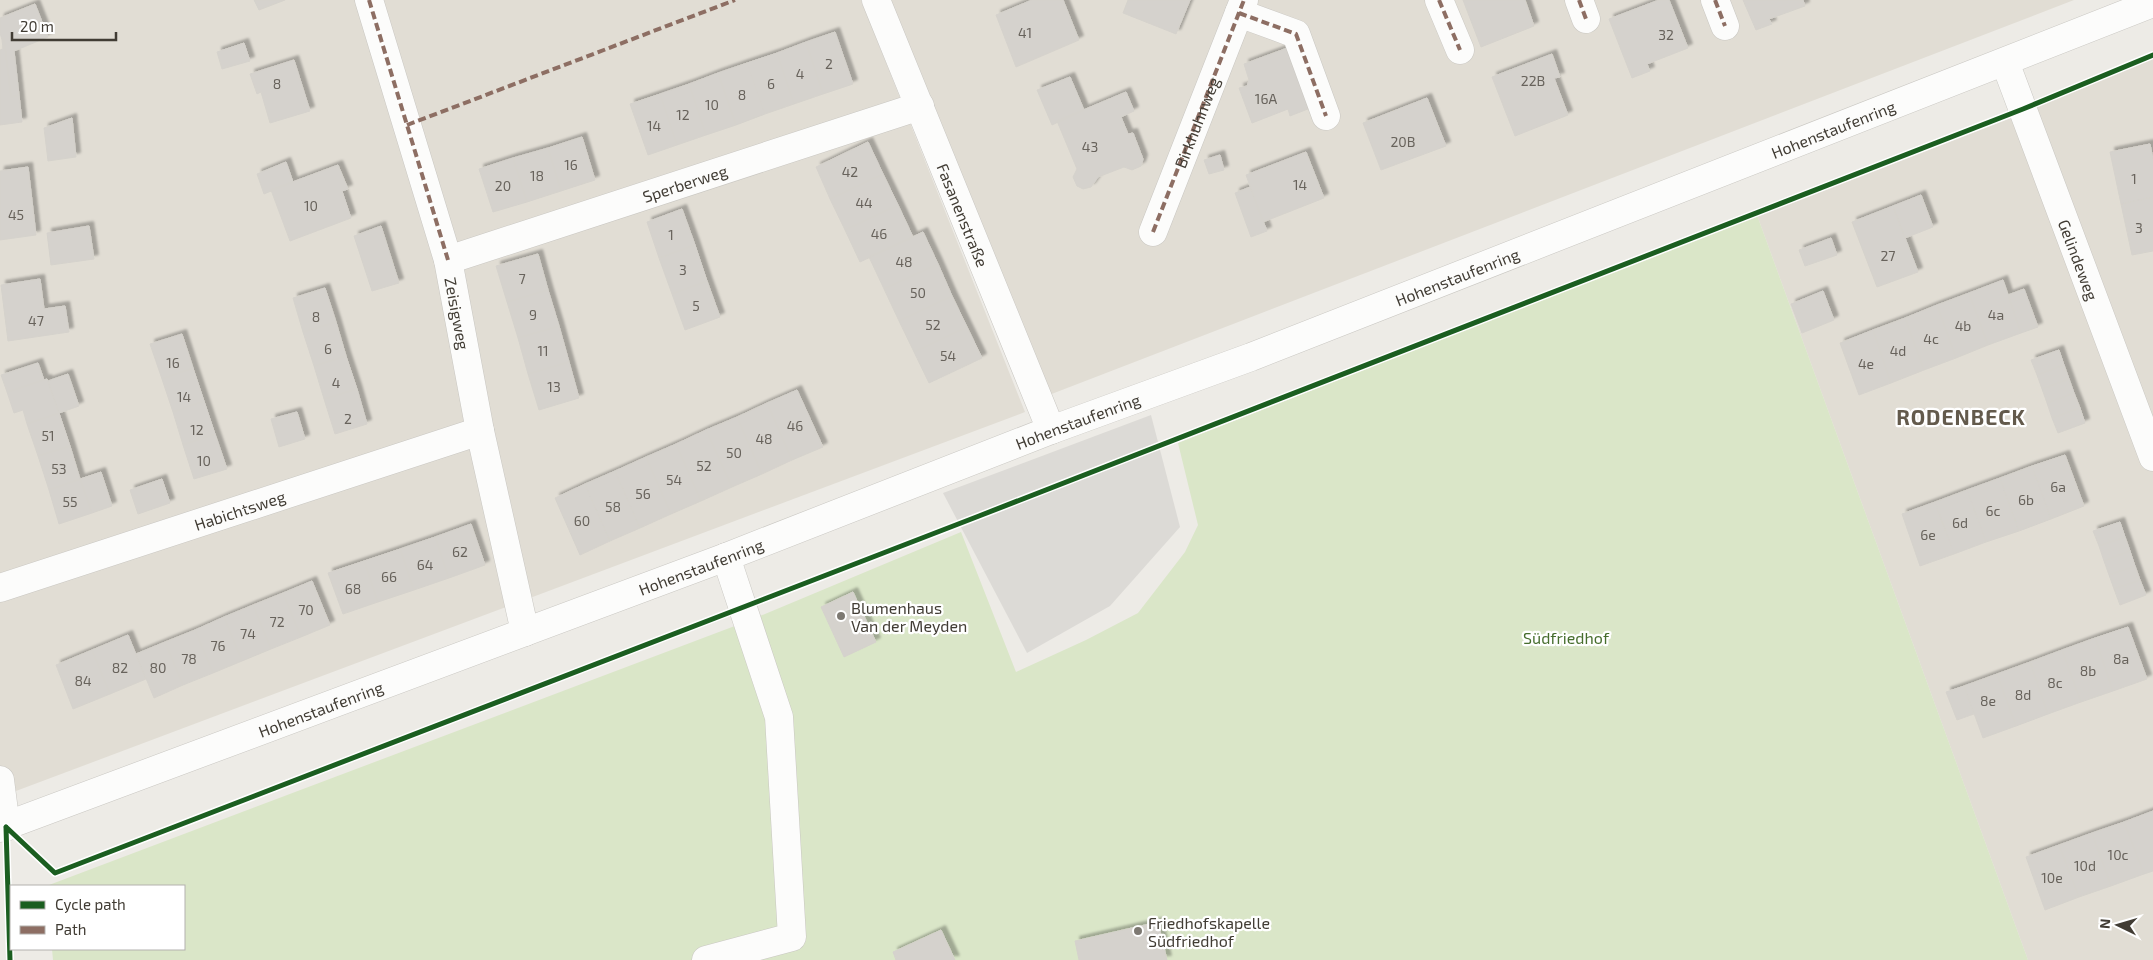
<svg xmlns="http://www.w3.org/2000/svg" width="2153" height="960" font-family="'Exo 2',sans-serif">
<defs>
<filter id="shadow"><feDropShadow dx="4.5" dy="-4.5" stdDeviation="1" flood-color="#0004"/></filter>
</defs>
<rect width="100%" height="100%" fill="#edebe6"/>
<path fill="#e1ddd4" d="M0 0H861L1025 412 0 797Z
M883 0H2074L1049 395Z
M2153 55V960H2028L1757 215Z"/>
<path fill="#dae6c8" d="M1757 215 2028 960H53L52 949H184V886L49 885 748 621 961 532 1016 672 1086 640 1138 613 1185 552 1198 525 1178 443Z"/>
<path fill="#dcdad6" d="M1151 415 1180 527 1110 606 1027 653 943 493Z"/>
<path fill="#d5d2cd" stroke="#d5d2cc" filter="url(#shadow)" d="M254 0H285L259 10Z
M1032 0H1063L1079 40 1016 67 996 15Z
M1128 0H1190L1176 34 1123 13Z
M1463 0H1525L1534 26 1481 47Z
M1659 0H1669L1688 48 1647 64 1650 71 1632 78 1609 19Z
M1743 0H1803L1805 6 1769 19 1772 24 1756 30Z
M35 4 48 37 14 51 19 95 11 97 4 39 2 40 0 33V18Z
M835 32 853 84 823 94 806 42Z
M4 39 11 97 19 95 22 122 0 125V50L3 49 2 40Z
M806 42 823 94 794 104 777 53Z
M244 43 250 61 222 69 217 52Z
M1290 47 1313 107 1290 116 1288 109 1252 123 1239 88 1247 86 1249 80 1244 64Z
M777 53 794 104 765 114 747 63Z
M1552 54 1560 77 1554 78 1568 115 1515 136 1492 77Z
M294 60 310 111 270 123 261 92 257 94 250 74Z
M747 63 765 114 736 125 718 73Z
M718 73 736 125 706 135 689 84Z
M1070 77 1084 110 1052 125 1037 90Z
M689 84 706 135 677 145 660 94Z
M1126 92 1134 111 1121 117 1128 134 1133 133 1143 159 1141 166 1132 170 1124 167 1098 177 1091 187 1083 189 1077 186 1073 177 1077 169 1057 121Z
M660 94 677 145 648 155 630 104Z
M1427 98 1446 146 1381 170 1363 123Z
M72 118 76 157 48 161 44 128Z
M582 137 595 180 561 191 548 148Z
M868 142 883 174 830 199 816 167Z
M2150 144 2153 159V197L2121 204 2110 152Z
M548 148 561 191 527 202 513 158Z
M1306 152 1324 198 1263 222 1246 175Z
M1220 155 1224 170 1209 174 1204 160Z
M513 158 527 202 493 212 479 169Z
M286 162 293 182 264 194 257 174Z
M338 165 348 189 342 191 351 218 290 241 271 190Z
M28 167 36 235 0 240V171Z
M883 174 898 205 845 230 830 199Z
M1250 187 1267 231 1251 237 1235 193Z
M1921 195 1933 227 1905 238 1893 206Z
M2153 197V251L2132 255 2121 204Z
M898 205 913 237 860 262 845 230Z
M1893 206 1918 272 1877 287 1852 222Z
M682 209 695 245 659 258 647 222Z
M89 226 94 259 51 265 47 233Z
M381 226 399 283 372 291 354 236Z
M923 232 938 264 884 289 869 257Z
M1831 238 1837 255 1805 266 1799 250Z
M695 245 707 281 672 294 659 258Z
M538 254 548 290 507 302 496 266Z
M938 264 952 296 899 321 884 289Z
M40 279 44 309 65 306 69 332 8 341 1 285Z
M2003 280 2021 333 1988 345 1969 293Z
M707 281 720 317 685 330 672 294Z
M325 288 336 322 303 332 293 298Z
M2024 289 2038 327 2021 333 2008 295Z
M548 290 559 326 518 338 507 302Z
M1823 291 1834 320 1802 333 1791 304Z
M1969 293 1988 345 1956 358 1937 305Z
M952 296 967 327 914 352 899 321Z
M1937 305 1956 358 1924 370 1905 318Z
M1905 318 1924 370 1891 383 1873 330Z
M336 322 346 356 314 366 303 332Z
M559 326 569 362 528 374 518 338Z
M967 327 982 358 929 383 914 352Z
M1873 330 1891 383 1859 395 1840 343Z
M182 334 193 368 162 379 150 344Z
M2059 350 2064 365 2037 375 2031 360Z
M346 356 357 389 324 399 314 366Z
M569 362 579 398 539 410 528 374Z
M38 363 44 380 7 392 1 375Z
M2064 365 2069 379 2042 389 2037 375Z
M193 368 204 401 173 412 162 379Z
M68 374 79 406 59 413 48 381Z
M47 379 59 413 27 424 23 410 14 413 7 392Z
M2069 379 2074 393 2047 403 2042 389Z
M357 389 367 424 335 434 324 399Z
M797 390 823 447 792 460 767 403Z
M2074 393 2080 408 2052 418 2047 403Z
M204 401 215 434 183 445 173 412Z
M767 403 792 460 762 474 737 417Z
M2080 408 2085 423 2058 433 2052 418Z
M297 412 305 439 279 447 271 419Z
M59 413 70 446 38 456 27 424Z
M737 417 762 474 732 487 706 430Z
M706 430 732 487 701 501 676 444Z
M215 434 227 469 194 479 183 445Z
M676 444 701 501 671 514 646 457Z
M70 446 80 479 49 490 38 456Z
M2065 455 2084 506 2051 519 2032 466Z
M646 457 671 514 640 528 615 471Z
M2032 466 2051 519 2019 531 2000 478Z
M615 471 640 528 610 541 585 484Z
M101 472 112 506 92 513 80 479Z
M2000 478 2019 531 1986 542 1967 490Z
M80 479 92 513 59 524 49 490Z
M162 479 170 503 138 514 130 490Z
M585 484 610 541 580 555 555 498Z
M1967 490 1986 542 1954 554 1935 502Z
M1935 502 1954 554 1920 566 1902 514Z
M2120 522 2125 537 2099 546 2093 531Z
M471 524 485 565 449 578 435 537Z
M435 537 449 578 414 590 400 549Z
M2125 537 2130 551 2104 561 2099 546Z
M400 549 414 590 378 602 364 561Z
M2130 551 2135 566 2109 575 2104 561Z
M364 561 378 602 343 614 328 573Z
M2135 566 2140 580 2114 589 2109 575Z
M2140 580 2146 595 2120 605 2114 589Z
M312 581 330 625 301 637 283 593Z
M853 592 876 642 844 657 821 607Z
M283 593 301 637 271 649 253 605Z
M253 605 271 649 242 661 224 617Z
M224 617 242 661 213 673 195 630Z
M2128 627 2147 679 2113 691 2095 638Z
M195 630 213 673 183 685 165 642Z
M128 635 146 679 110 694 92 650Z
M2095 638 2113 691 2081 702 2062 650Z
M165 642 183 685 154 698 136 654Z
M92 650 110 694 73 709 56 665Z
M2062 650 2081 702 2048 714 2030 662Z
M2030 662 2048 714 2016 726 1997 674Z
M1997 674 2016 726 1983 738 1964 686Z
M1964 686 1974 714 1957 720 1946 692Z
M2153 811V871L2144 874 2124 822Z
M2124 822 2144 874 2111 886 2092 833Z
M2092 833 2111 886 2079 897 2059 845Z
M2059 845 2079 897 2045 910 2026 857Z
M1158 922 1167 960H1079L1075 941Z
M941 930 955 960H896L893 952Z"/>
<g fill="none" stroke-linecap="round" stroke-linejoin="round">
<g stroke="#c9c7c2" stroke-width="29">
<g id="minor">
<path id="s1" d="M369 0 448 260 480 431 525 632"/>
<path id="s2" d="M876 0 1051 430"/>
<path d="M1439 0 1460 50"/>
<path d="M1579 0 1586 19"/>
<path d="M1715 0 1725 26"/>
<path d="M1239 13 1296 34 1326 116"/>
<path id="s3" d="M2005 62 2153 457"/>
<path id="s4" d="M1153 232 1244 0"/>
<path id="s5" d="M448 260 920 106"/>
<path id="s6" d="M0 588 480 431"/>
<path d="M0 780 6 827"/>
<path id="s7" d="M0 828 726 557 1051 430 1251 357 2153 3"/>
<path d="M706 960 792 937 779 717 726 557"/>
</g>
</g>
<use href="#minor" stroke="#fcfcfb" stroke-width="28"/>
<path stroke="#8d6e63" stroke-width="4" stroke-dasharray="8 4" stroke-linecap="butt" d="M369 0 448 260
M1439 0 1460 50
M1579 0 1586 19
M1715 0 1725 26
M1239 13 1296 34 1326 116
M407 125 735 0
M1153 232 1244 0"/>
<g stroke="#fff" stroke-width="8">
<path id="cycleway" d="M6 827 55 873 979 516 2023 109 2153 55
M6 827 10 960"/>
</g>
<use href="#cycleway" stroke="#1b5e20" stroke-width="5"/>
</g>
<g fill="#7d7972" stroke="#fff" stroke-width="2">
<circle cx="841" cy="616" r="5"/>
<circle cx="1138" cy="931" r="5"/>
</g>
<g text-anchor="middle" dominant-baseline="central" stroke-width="4.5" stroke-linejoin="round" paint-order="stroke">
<g font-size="14" fill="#68635c">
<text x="1025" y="32">41</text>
<text x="1666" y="34">32</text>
<text x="829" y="63">2</text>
<text x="800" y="73">4</text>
<text x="1533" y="80">22B</text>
<text x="277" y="83">8</text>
<text x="771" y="83">6</text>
<text x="742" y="94">8</text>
<text x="1266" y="98">16A</text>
<text x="712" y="104">10</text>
<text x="683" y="114">12</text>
<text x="654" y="125">14</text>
<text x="1403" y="141">20B</text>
<text x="1090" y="146">43</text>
<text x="571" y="164">16</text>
<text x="850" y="171">42</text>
<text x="537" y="175">18</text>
<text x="2134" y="178">1</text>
<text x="1300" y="184">14</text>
<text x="503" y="185">20</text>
<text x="864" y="202">44</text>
<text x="311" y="205">10</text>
<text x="16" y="214">45</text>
<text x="2139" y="227">3</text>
<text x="879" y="233">46</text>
<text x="671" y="234">1</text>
<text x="1888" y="255">27</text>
<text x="904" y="261">48</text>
<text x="683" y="269">3</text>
<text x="522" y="278">7</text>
<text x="918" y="292">50</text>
<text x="696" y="305">5</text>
<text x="533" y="314">9</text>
<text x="1996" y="314">4a</text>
<text x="316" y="316">8</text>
<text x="36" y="320">47</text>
<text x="933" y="324">52</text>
<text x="1963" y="325">4b</text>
<text x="1931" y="338">4c</text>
<text x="328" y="348">6</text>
<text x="543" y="350">11</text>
<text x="1898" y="350">4d</text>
<text x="948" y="355">54</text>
<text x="173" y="362">16</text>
<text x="1866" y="363">4e</text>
<text x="336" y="382">4</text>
<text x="554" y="386">13</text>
<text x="184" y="396">14</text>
<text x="348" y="418">2</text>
<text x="795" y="425">46</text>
<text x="197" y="429">12</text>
<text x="48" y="435">51</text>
<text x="764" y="438">48</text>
<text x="734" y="452">50</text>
<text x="204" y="460">10</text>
<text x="704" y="465">52</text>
<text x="59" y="468">53</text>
<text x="674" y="479">54</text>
<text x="2058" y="486">6a</text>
<text x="643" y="493">56</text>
<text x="2026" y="499">6b</text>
<text x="70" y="501">55</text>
<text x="613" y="506">58</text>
<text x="1993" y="510">6c</text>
<text x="582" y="520">60</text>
<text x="1960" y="522">6d</text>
<text x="1928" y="534">6e</text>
<text x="460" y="551">62</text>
<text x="425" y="564">64</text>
<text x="389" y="576">66</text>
<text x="353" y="588">68</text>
<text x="306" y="609">70</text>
<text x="277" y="621">72</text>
<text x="248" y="633">74</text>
<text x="218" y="645">76</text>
<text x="189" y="658">78</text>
<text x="2121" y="658">8a</text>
<text x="120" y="667">82</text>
<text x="158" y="667">80</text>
<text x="2088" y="670">8b</text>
<text x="83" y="680">84</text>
<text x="2055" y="682">8c</text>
<text x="2023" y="694">8d</text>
<text x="1988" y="700">8e</text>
<text x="2118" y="854">10c</text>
<text x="2085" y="865">10d</text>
<text x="2052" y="877">10e</text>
</g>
<g font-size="16" fill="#413c34" stroke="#fff">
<text stroke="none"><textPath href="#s4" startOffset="118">Birkhuhnweg</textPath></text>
<text stroke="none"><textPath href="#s7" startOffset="1962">Hohenstaufenring</textPath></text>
<text stroke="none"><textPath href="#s5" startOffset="249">Sperberweg</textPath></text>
<text stroke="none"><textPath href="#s2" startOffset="232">Fasanenstraße</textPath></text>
<text stroke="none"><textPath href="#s3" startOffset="211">Gelindeweg</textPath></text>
<text stroke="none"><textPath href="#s7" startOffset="1558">Hohenstaufenring</textPath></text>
<text stroke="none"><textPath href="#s1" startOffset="326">Zeisigweg</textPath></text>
<text stroke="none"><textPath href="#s7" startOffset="1152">Hohenstaufenring</textPath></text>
<text stroke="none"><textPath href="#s6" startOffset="252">Habichtsweg</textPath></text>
<text stroke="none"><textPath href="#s7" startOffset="748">Hohenstaufenring</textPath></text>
<text stroke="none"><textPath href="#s7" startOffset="342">Hohenstaufenring</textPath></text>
</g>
<g font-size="16" fill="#413c34" stroke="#fff" text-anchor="start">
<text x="851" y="607">Blumenhaus<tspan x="851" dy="18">Van der Meyden</tspan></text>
<text x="1148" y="922">Friedhofskapelle<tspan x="1148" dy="18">Südfriedhof</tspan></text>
</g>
<g font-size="16" fill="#466d2d" stroke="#fff">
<text x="1566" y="637">Südfriedhof</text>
</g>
<g font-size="21" font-weight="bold" letter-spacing="1" fill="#635a4c" stroke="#fff">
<text x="1961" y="416">RODENBECK</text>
</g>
</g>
<rect x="10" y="885" width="175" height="65" fill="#ffffff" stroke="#b3b1ae"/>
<rect x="20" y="901" width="25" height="8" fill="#1b5e20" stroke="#b3b1ae"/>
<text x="55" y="910" font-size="15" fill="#413c34">Cycle path</text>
<rect x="20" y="926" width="25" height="8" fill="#8d6e63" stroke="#b3b1ae"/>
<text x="55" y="935" font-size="15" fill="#413c34">Path</text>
<g transform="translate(2118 925) rotate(275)" stroke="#ffffff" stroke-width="4" paint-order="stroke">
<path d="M0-4L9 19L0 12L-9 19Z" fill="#413c34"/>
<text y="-8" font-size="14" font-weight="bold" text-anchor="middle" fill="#413c34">N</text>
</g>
<path d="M12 32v8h104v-8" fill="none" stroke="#413c34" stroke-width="2.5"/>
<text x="20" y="32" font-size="15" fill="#413c34" stroke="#ffffff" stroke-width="4" paint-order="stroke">20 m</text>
</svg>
